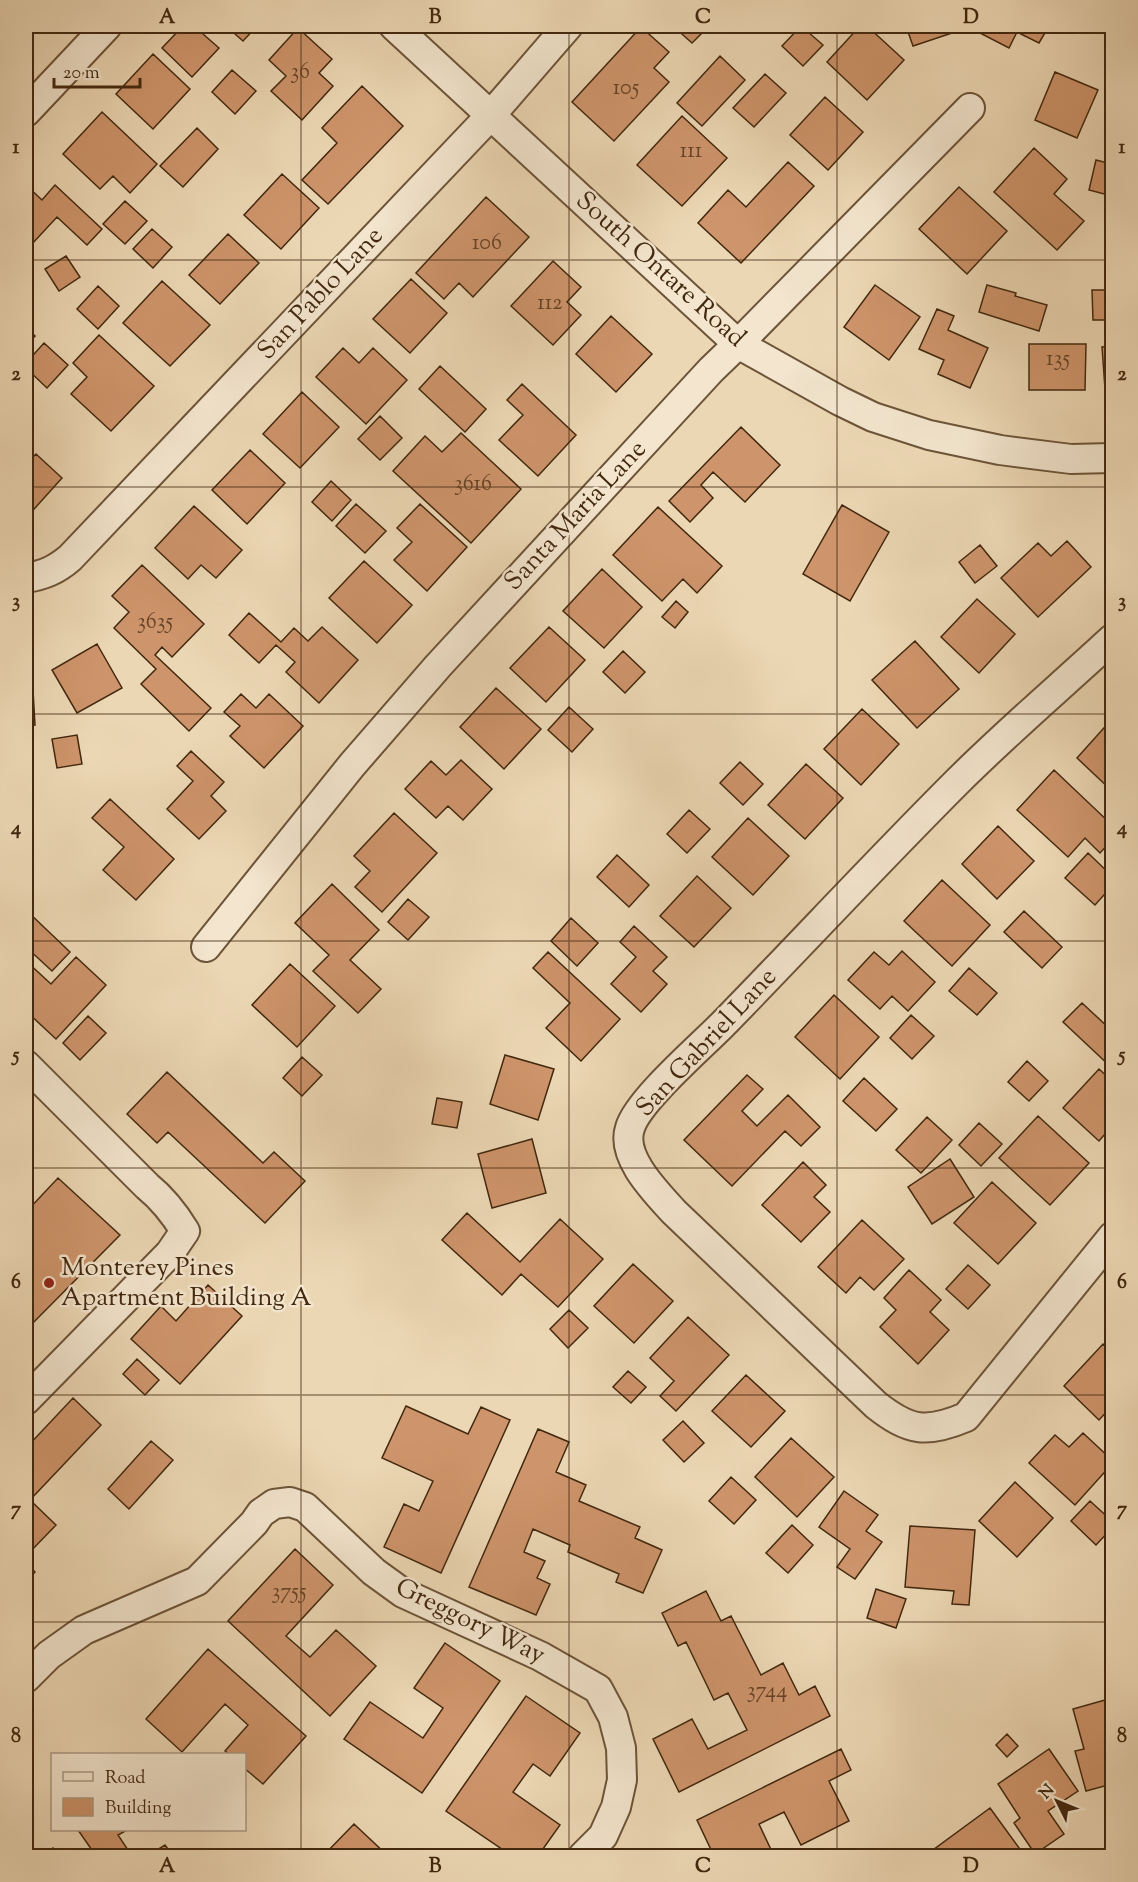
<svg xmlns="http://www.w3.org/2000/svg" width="1138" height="1882" font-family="'Sorts Mill Goudy',serif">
<rect width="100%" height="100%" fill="#ecd7b4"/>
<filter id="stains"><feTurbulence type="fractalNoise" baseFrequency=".00333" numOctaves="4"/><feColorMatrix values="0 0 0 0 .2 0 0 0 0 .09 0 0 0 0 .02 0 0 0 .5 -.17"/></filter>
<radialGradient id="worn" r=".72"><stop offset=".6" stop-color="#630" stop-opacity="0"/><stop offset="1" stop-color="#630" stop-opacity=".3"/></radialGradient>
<path fill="#ce946b" stroke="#42280f" stroke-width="1.5" d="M183 26H211L203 34 219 48 192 77 162 48Z
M226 26H257L243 41Z
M673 26H709L692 43Z
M801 26 823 45 803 66 782 46Z
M860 26H867L904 60 867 100 827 62Z
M906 26H960L961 30 913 46Z
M982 26H1049L1039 43 1017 32 1009 48 978 32Z
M641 27 669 52 654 68 669 82 614 141 572 102Z
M298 28 332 59 319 73 333 86 302 120 271 91 286 76 269 60Z
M153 54 190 89 153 129 116 94Z
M720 56 745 80 702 126 677 103Z
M232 70 256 91 235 114 212 92Z
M1055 72 1098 90 1077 138 1035 120Z
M765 74 786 93 754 127 733 108Z
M362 86 403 126 328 204 302 180 337 143 322 128Z
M825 97 863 132 828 170 790 135Z
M102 112 157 164 130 193 113 176 100 189 63 154Z
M682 116 727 158 682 206 637 165Z
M197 128 218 149 183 187 160 166Z
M1034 148 1067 179 1054 194 1084 221 1057 250 994 192Z
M1096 160 1112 164V196L1089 190Z
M788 162 814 186 741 263 698 223 728 190 746 207Z
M282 174 319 208 281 249 244 215Z
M55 185 102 229 87 245 57 217 32 244 26 238V188L27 186 42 200Z
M959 187 1007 231 967 274 919 229Z
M486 197 529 237 473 297 459 283 444 299 416 273Z
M125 201 147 221 125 244 103 224Z
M152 229 172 247 153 268 133 249Z
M228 234 259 263 220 304 189 275Z
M66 256 80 277 59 291 45 269Z
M553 261 581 287 567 302 581 315 553 345 511 306Z
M411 279 447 313 410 353 373 319Z
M162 281 210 325 170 366 123 323Z
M875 285 920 317 889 360 844 327Z
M987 285 1016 293 1015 296 1047 305 1039 331 979 312Z
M98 286 119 306 98 329 77 309Z
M1092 290H1112V320H1093Z
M937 309 954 316 948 330 988 348 970 388 938 374 944 360 919 349Z
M611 316 652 354 616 392 576 354Z
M26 327 35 336 26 346Z
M99 335 154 386 111 431 71 394 87 377 73 363Z
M44 343 68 365 47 388 26 368V363Z
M1029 344H1086L1085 390H1029Z
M1112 346V388L1105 389 1102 347Z
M343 348 359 363 373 348 407 380 366 424 316 377Z
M440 366 486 409 465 432 419 389Z
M522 384 576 435 538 476 499 440 523 415 507 400Z
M302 392 339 427 300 468 263 434Z
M380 416 402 438 380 460 358 439Z
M741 427 780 465 745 502 713 472 701 485 713 498 690 522 669 501Z
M461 433 521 489 471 543 393 471 425 436 442 452Z
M250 450 285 483 247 524 212 490Z
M36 454 62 478 26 518V459L28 462Z
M331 481 351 500 332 521 312 502Z
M356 504 386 531 365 553 336 526Z
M420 504 467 547 427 591 394 560 412 542 397 528Z
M842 505 889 532 850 601 803 574Z
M194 506 242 550 216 578 201 565 188 579 155 548Z
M658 507 722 566 697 593 683 579 662 601 613 555Z
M1067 541 1091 567 1038 617 1001 578 1038 543 1051 556Z
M980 545 997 566 975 583 959 562Z
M364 561 412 605 377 643 329 598Z
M142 565 204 624 172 657 162 647 155 655 211 708 189 731 141 684 156 669 114 628 129 612 112 596Z
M602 569 642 607 604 648 563 611Z
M977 599 1015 634 979 673 941 637Z
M676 601 688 612 675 628 662 617Z
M249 613 281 642 294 628 308 641 322 627 358 660 319 703 286 672 295 662 276 645 259 663 229 635Z
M549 627 585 660 546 702 510 668Z
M915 641 959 689 917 728 872 680Z
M97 644 122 688 77 713 52 670Z
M623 651 645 672 625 693 603 672Z
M32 672 35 725 26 726V673Z
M496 688 541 729 504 769 460 727Z
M241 694 256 708 269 694 303 726 264 768 230 736 240 726 224 712Z
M569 707 593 729 572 752 548 730Z
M862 709 899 744 861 785 824 749Z
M1112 719V791L1077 758Z
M77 735 82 764 57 768 52 739Z
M191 751 224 782 211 796 226 811 199 839 167 809 193 781 177 766Z
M461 760 492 789 463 820 448 806 436 818 405 789 431 761 446 775Z
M740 762 763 784 743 805 720 783Z
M806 764 843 798 805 839 768 805Z
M1054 770 1112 825V840L1100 853 1085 838 1068 857 1017 810Z
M110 799 174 859 136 900 103 870 124 847 92 818Z
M689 810 710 829 687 853 667 834Z
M394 813 437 853 382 912 355 887 370 871 354 856Z
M748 818 789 856 753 895 712 857Z
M998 826 1034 861 997 899 962 864Z
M1088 853 1112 876V886L1095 905 1065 878Z
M617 855 649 885 629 907 597 877Z
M697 876 731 908 694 947 660 916Z
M942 880 990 925 952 966 904 921Z
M332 884 379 930 350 960 381 989 358 1013 313 971 329 955 295 923Z
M408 899 429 917 408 940 388 922Z
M26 910 70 952 52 971 26 947Z
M1024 911 1062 947 1042 968 1004 932Z
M571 918 598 943 577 966 551 941Z
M634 926 667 957 653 971 667 984 641 1012 611 984 636 957 620 942Z
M902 951 935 982 908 1011 892 996 880 1009 848 980 874 952 889 965Z
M548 952 620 1019 581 1061 546 1028 570 1003 533 968Z
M76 957 106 985 56 1039 26 1011V961L51 984Z
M290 964 335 1006 297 1047 252 1005Z
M969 968 997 993 977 1015 949 991Z
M834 995 879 1037 840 1079 795 1037Z
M1082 1003 1110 1029 1112 1027V1068L1063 1022Z
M911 1015 934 1036 912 1059 890 1038Z
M88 1016 106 1033 80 1060 63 1043Z
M505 1055 554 1069 538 1120 490 1104Z
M302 1057 322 1075 302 1096 283 1078Z
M1027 1061 1048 1081 1029 1101 1008 1082Z
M1099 1069 1112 1081V1126L1099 1141 1063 1108Z
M167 1072 263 1163 274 1152 305 1181 265 1223 168 1132 157 1143 127 1114Z
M747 1075 763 1089 742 1111 757 1126 788 1095 820 1127 801 1146 785 1131 732 1186 684 1140Z
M864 1078 897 1109 876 1131 843 1101Z
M437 1098 462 1102 457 1128 432 1124Z
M1038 1116 1089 1163 1050 1205 999 1158Z
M927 1117 952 1140 921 1173 896 1150Z
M26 1121 33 1128 26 1136Z
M979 1123 1002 1144 981 1166 959 1145Z
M532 1139 546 1193 492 1208 478 1154Z
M950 1159 974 1197 932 1224 908 1187Z
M803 1162 826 1185 814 1197 830 1212 801 1242 762 1205Z
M58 1178 120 1235 26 1330V1212Z
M992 1182 1036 1223 998 1264 954 1223Z
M467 1213 520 1262 560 1219 603 1259 558 1307 521 1274 502 1295 442 1240Z
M862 1220 904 1259 874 1290 860 1277 846 1293 818 1267Z
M633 1264 673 1301 634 1343 594 1306Z
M968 1265 990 1285 968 1309 946 1289Z
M909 1270 941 1300 930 1312 949 1330 918 1364 880 1327 896 1310 884 1298Z
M208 1285 242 1316 180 1384 131 1339 161 1306 176 1321Z
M569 1310 588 1328 568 1348 550 1329Z
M688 1317 729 1355 676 1411 660 1396 674 1381 650 1358Z
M1103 1344 1112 1353V1406L1099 1420 1064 1386Z
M137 1359 159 1380 145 1395 123 1374Z
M628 1371 646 1387 631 1403 613 1387Z
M746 1375 785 1411 751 1447 712 1411Z
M73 1398 101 1425 30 1500 56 1525 28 1554 26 1552V1448Z
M406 1406 468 1434 481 1407 510 1420 441 1573 384 1547 404 1504 419 1511 433 1481 382 1458Z
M683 1421 704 1443 684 1462 663 1440Z
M538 1429 569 1442 556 1472 586 1485 579 1501 640 1527 635 1538 662 1550 643 1593 616 1582 619 1574 568 1552 570 1545 533 1529 524 1552 545 1561 537 1578 550 1584 536 1615 469 1587Z
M1083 1433 1112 1460V1464L1075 1505 1029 1463 1055 1435 1069 1447Z
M791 1438 834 1477 797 1517 755 1477Z
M151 1441 173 1460 129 1509 108 1489Z
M731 1477 756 1500 734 1524 709 1501Z
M1015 1482 1053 1518 1017 1557 979 1521Z
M844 1491 878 1515 866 1531 882 1542 855 1579 837 1567 850 1549 819 1527Z
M1090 1501 1112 1521V1528L1096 1545 1071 1521Z
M792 1525 813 1545 788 1573 766 1553Z
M910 1526 975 1530 969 1605 952 1604 954 1591 905 1587Z
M295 1549 333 1585 286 1636 310 1657 336 1630 376 1666 330 1716 228 1621Z
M26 1563 35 1572 26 1582Z
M876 1589 906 1599 896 1628 867 1618Z
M706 1591 721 1621 731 1616 761 1675 783 1663 799 1695 815 1686 830 1716 679 1792 653 1739 692 1719 708 1749 747 1730 728 1693 714 1700 686 1642 678 1646 662 1613Z
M445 1643 500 1681 422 1793 344 1739 370 1702 423 1738 443 1708 414 1688Z
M208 1649 306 1736 263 1784 244 1768V1754H229L225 1751 248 1725 225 1704 182 1752 146 1719Z
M526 1696 580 1733 550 1776 533 1764 513 1792 560 1825 538 1856H512L446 1811Z
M1112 1698V1784L1086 1791 1075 1751 1084 1749 1073 1709Z
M1007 1734 1018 1746 1007 1757 996 1745Z
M841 1749 851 1770 829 1781 849 1821 801 1845 784 1812 759 1824 774 1856H714L697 1820Z
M1049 1749 1078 1791 1048 1811 1064 1834 1035 1854 1014 1823 1020 1818 998 1784Z
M990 1808 1025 1856H938L933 1850Z
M354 1824 388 1856H323Z
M78 1830H127L118 1835 132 1856H96Z
M165 1845 173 1856H147Z
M53 1848 58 1856H40Z"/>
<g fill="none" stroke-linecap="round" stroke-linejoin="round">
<g stroke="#6c5438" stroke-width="32">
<path id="street" d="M394 26 738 344 840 401 873 417 929 435 1000 450 1071 459 1112 458
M26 112 107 26
M26 578C44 575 56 570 70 558L491 115 568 26
M1112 639C1060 687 1006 733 956 783 878 861 803 942 726 1021 704 1044 638 1100 630 1128 620 1157 657 1193 674 1212L876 1405C909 1431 926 1434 966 1417L1112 1237
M206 947 352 765 438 666 711 370 738 344 970 108
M26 1065 147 1186C163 1199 174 1213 185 1231L170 1253 26 1400
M26 1678 49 1655 84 1630 197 1581 254 1523 261 1513 274 1504 290 1502 305 1507 374 1572 403 1593 540 1656 598 1689 613 1717 621 1748 622 1780 616 1807 603 1836 583 1856"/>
</g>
<use href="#street" stroke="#f3e5ce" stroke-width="28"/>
</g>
<path fill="none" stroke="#42280f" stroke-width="1.5" stroke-opacity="0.55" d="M301 26V1856M569 26V1856M837 26V1856M26 260H1112M26 487H1112M26 714H1112M26 941H1112M26 1168H1112M26 1395H1112M26 1622H1112"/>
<circle fill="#8f2418" stroke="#f3e5ce" stroke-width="2" cx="49" cy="1283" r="6"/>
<g text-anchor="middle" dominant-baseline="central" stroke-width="5" stroke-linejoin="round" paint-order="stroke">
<g font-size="22" fill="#654326">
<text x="300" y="73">36</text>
<text x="626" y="89">105</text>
<text x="691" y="152">111</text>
<text x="487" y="244">106</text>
<text x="550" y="304">112</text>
<text x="1058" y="360">135</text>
<text x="473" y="485">3616</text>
<text x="155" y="623">3635</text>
<text x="289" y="1593">3755</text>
<text x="767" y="1692">3744</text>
</g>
<g font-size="26" fill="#42280f" stroke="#f3e5ce">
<text transform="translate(660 270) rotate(42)">South Ontare Road</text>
<text transform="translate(321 294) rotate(-47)">San Pablo Lane</text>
<text transform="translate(576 516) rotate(-47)">Santa Maria Lane</text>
<text transform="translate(707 1043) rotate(-47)">San Gabriel Lane</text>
<text transform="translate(470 1622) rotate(26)">Greggory Way</text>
</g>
<g font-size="26" fill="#42280f" stroke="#f3e5ce" text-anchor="start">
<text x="61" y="1268">Monterey Pines<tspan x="61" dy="30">Apartment Building A</tspan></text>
</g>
</g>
<rect width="1138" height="1882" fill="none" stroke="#ecd7b4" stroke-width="66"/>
<rect x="51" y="1753" width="195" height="78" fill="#f3e5ce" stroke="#ac9982" stroke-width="1.5"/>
<rect x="63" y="1772" width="30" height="9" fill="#f3e5ce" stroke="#ac9982" stroke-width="1.5"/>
<text x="105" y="1783" font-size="18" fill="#42280f">Road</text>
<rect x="63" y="1798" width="30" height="18" fill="#ce946b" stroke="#ac9982" stroke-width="1.5"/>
<text x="105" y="1813" font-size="18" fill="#42280f">Building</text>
<g transform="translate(1057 1801) rotate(313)" stroke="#f3e5ce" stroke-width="4.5" paint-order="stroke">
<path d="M0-4.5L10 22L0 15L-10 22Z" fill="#42280f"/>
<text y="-9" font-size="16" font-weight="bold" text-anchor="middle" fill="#42280f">N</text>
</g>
<path d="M54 78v9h86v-9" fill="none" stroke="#42280f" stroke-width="3"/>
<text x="63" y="78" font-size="18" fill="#42280f" stroke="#f3e5ce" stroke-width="4.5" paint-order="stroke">20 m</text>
<rect x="33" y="33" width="1072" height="1816" fill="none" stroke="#42280f" stroke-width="2"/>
<g font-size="20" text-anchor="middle" font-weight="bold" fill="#42280f">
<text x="167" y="23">A</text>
<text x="435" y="23">B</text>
<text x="703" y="23">C</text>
<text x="971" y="23">D</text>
<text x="16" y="153">1</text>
<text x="1122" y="153">1</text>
<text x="16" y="380">2</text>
<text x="1122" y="380">2</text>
<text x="16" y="607">3</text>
<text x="1122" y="607">3</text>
<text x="16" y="834">4</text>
<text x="1122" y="834">4</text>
<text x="16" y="1061">5</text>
<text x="1122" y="1061">5</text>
<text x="16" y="1288">6</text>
<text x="1122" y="1288">6</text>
<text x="16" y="1515">7</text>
<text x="1122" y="1515">7</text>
<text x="16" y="1742">8</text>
<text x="1122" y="1742">8</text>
<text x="167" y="1872">A</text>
<text x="435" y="1872">B</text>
<text x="703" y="1872">C</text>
<text x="971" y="1872">D</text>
</g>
<rect width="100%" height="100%" filter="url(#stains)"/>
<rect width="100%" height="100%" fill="url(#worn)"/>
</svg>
